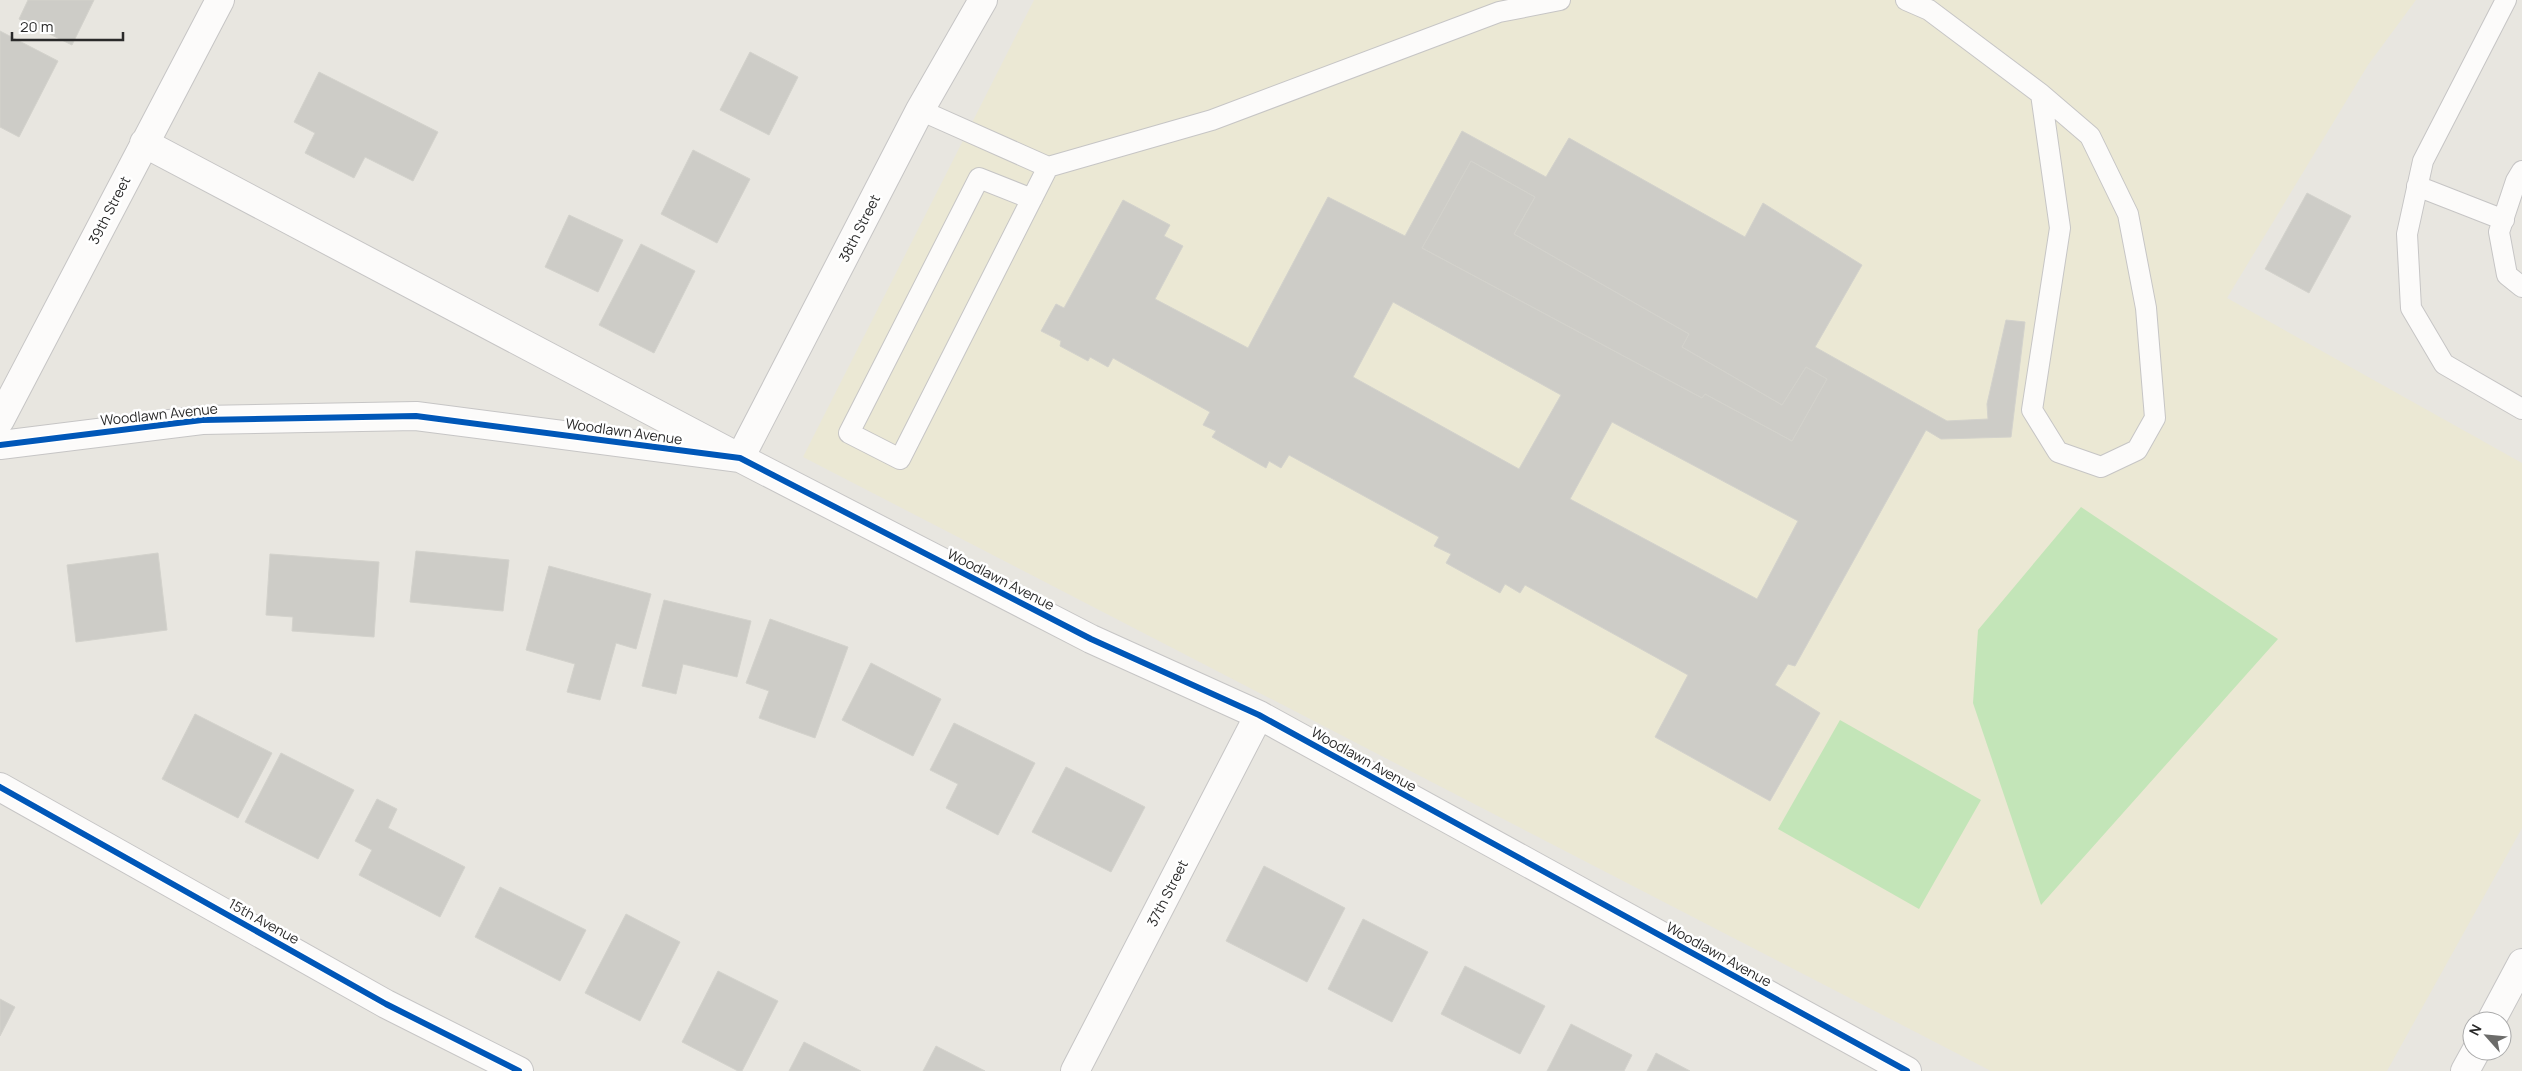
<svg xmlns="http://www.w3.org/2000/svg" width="2522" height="1071" font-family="Manrope,sans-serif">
<rect width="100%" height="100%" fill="#e8e6e0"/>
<path fill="#ebe8d4" d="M1034 0H2416L2368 65 2227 298 2522 463V828L2387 1071H1991L803 457Z"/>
<path fill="#c3e5b8" d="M2081 507 2278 639 2041 905 1973 703 1978 630Z
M1840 720 1981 800 1919 909 1778 829Z"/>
<path fill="#cdccc7" stroke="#d3d2cc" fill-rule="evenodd" d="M28 0H94L72 45 19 19Z
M0 31 58 61 19 137 0 127Z
M750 52 798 77 769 135 720 110Z
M319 72 438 132 413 181 365 157 354 178 305 153 315 133 294 122Z
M1462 131 1546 177 1569 138 1745 237 1763 203 1862 265 1815 347 1947 421 1988 419 1987 404 2006 320 2025 322 2011 437 1941 439 1926 430 1795 666 1788 664 1775 685 1820 713 1770 801 1655 737 1688 675 1525 585 1520 593 1505 584 1500 593 1446 563 1451 554 1434 546 1439 537 1289 455 1281 468 1269 461 1266 468 1212 437 1216 431 1203 425 1210 412 1113 358 1108 367 1090 357 1088 361 1060 346 1061 341 1041 331 1056 304 1064 308 1123 200 1170 225 1164 236 1183 246 1155 299 1248 348 1328 197 1405 236ZM1471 161 1535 197 1514 234 1689 334 1682 347 1782 405 1806 367 1827 379 1792 441 1705 394 1702 398 1422 248ZM1393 302 1561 395 1519 469 1353 377ZM1612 422 1798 521 1757 599 1570 499Z
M693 150 750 179 717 243 661 214Z
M1471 161 1535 197 1514 234 1689 334 1682 347 1782 405 1806 367 1827 379 1792 441 1705 394 1702 398 1422 248Z
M2307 193 2351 216 2309 293 2265 269Z
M569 215 623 240 598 292 545 267Z
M641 244 695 271 654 353 599 325Z
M416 551 509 560 503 611 410 602Z
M158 553 167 630 76 642 67 565Z
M270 554 379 562 374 637 292 631 293 617 266 615Z
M549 566 651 594 636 649 616 643 600 700 567 692 575 664 526 650Z
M664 600 751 621 737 677 683 664 676 694 642 686Z
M770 619 848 647 815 738 759 718 769 691 746 683Z
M871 663 941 699 913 756 842 720Z
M195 714 272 753 238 818 162 779Z
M954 723 1035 763 998 835 946 808 958 784 930 770Z
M281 753 354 790 318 859 245 822Z
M1066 767 1145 807 1111 872 1032 832Z
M377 799 397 809 388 828 465 867 440 917 359 875 372 850 355 841Z
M1264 866 1345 908 1307 982 1226 941Z
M500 887 586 930 560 981 475 937Z
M626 914 680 942 640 1021 585 993Z
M1363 919 1428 952 1392 1022 1328 989Z
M1465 966 1545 1006 1520 1054 1441 1014Z
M718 971 778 1001 742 1071H738L682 1042Z
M0 999 15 1007 0 1036Z
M1571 1024 1632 1055 1624 1071H1547Z
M804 1042 861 1071H789Z
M936 1046 985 1071H923Z
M1656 1053 1690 1071H1647Z"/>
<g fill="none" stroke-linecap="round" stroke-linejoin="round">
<g stroke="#c6c5c5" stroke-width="22">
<path id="service" d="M1906 0 1929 10 2041 94 2090 136 2128 214 2146 308 2155 418 2137 450 2101 467 2058 452 2032 410 2060 228 2041 94
M2506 0 2423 161 2407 234 2411 308 2444 364 2522 409
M920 110 1048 167 1212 120 1499 12 1560 0
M2522 171 2516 181 2499 232 2507 275 2522 287
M2417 186 2504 220
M1032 199 979 178 849 433 900 459 1048 167"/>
</g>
<g stroke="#c6c5c5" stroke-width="30">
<path id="minor" d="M144 143 740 458 920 110 983 0
M0 420 220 0
M0 445 202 420 416 416 740 458 1091 639 1259 715 1907 1071
M0 787 386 1004 519 1071
M1075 1071 1259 715"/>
</g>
<g stroke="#c6c5c5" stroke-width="30">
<path id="tertiary" d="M2491 1021 2522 963
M2465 1071 2476 1051"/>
</g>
<use href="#service" stroke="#fcfbfa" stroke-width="20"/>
<use href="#minor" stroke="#fcfbfa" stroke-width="28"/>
<use href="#tertiary" stroke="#fcfbfa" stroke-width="28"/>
<g stroke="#fff" stroke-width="9">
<path id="cycleway" d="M0 445 202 420 416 416 740 458 1091 639 1259 715 1907 1071
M0 787 386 1004 519 1071"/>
</g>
<use href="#cycleway" stroke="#0057b8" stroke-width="6"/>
</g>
<g text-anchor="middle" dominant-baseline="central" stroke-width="5" stroke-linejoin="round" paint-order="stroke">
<g font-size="14" fill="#2a2a2a" stroke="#fff">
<text transform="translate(109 210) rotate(-63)">39th Street</text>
<text transform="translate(859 228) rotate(-63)">38th Street</text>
<text transform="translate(159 414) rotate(-6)">Woodlawn Avenue</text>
<text transform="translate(624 431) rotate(8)">Woodlawn Avenue</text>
<text transform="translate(1001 579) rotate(27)">Woodlawn Avenue</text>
<text transform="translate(1364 759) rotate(29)">Woodlawn Avenue</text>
<text transform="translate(1167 893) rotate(-63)">37th Street</text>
<text transform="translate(264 921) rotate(29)">15th Avenue</text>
<text transform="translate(1719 954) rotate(29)">Woodlawn Avenue</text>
</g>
</g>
<g transform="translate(2487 1036) rotate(297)"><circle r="24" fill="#ffffff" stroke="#aaaaaa"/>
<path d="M0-4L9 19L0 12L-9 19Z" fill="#6c6c6a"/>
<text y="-8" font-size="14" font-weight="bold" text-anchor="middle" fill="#2a2a2a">N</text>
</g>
<path d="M12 32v8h111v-8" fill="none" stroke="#2a2a2a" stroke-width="2.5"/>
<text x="20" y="32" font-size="15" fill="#2a2a2a" stroke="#ffffff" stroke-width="4" paint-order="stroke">20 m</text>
</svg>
